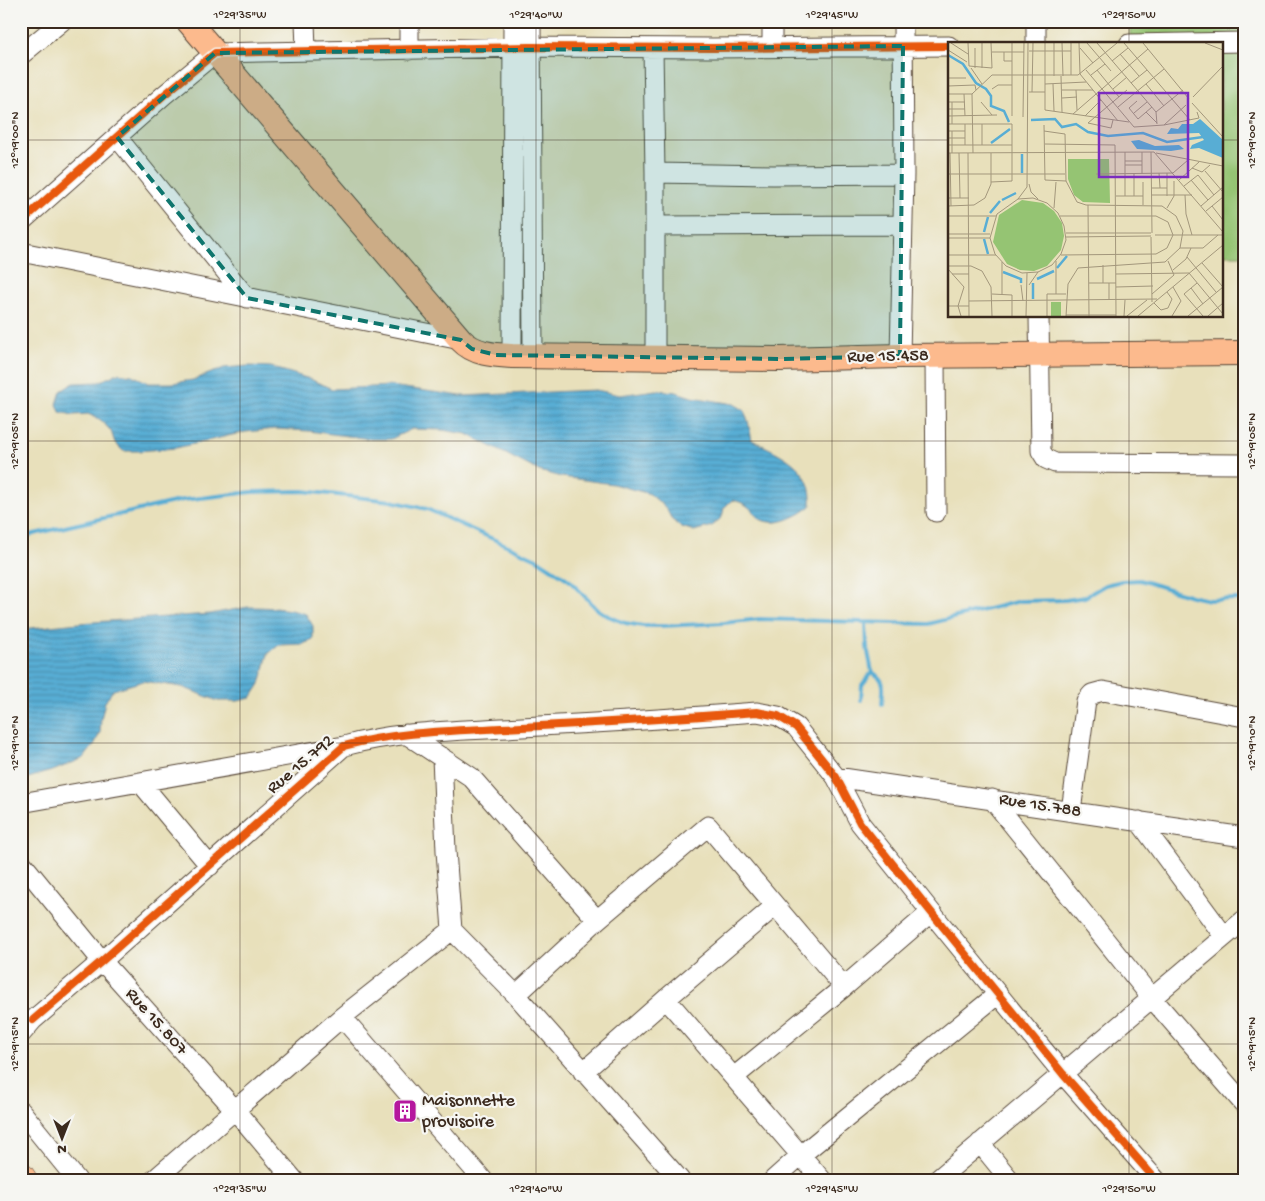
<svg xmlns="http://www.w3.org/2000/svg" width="1265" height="1201" font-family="'Gochi Hand',sans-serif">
<defs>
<pattern id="water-rules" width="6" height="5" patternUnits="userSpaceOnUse" patternTransform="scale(1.25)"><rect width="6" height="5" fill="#58add4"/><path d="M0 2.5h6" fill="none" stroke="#4a8dab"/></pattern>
</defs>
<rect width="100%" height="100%" fill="#f6f6f2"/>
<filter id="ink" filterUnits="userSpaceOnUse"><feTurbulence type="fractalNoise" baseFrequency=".02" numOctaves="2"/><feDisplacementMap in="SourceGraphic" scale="10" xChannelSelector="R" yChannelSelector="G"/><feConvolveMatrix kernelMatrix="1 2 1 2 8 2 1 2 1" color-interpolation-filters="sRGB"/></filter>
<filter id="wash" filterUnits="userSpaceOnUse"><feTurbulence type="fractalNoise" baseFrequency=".0096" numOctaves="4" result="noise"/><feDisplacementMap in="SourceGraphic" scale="20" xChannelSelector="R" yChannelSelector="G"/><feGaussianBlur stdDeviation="1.12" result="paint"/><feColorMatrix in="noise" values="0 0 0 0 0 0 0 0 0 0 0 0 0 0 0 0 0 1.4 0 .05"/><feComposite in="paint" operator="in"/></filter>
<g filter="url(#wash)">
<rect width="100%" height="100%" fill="#e8e0bb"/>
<path fill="#95c473" stroke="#687748" d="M1130 21H1244V255H1221V44H1130Z"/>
<path fill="url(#water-rules)" stroke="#4a6c79" d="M249 366 271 367 310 379 332 389 391 386 461 396 596 390 620 395 656 390 676 392 692 397 734 404 744 410 748 421 752 440C782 455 814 467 811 506 799 516 776 528 760 519 759 519 755 514 755 513 747 505 743 502 732 500L724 508 722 517 712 526 694 531 682 527 672 520 666 508 650 494 613 484 562 477 539 471 467 434 442 430 412 429 391 439H371L309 431 276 429 245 432 176 448 138 451H123L115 443 111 431 101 420 88 414 73 415 60 412 57 404 61 391 74 383 99 382 118 373 132 375 149 383H172L193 380 224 368Z
M248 607C269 607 287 608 306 614L313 626V640L303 644 279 645 268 654 260 684 251 698 238 701H218L182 687 143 681 113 690 105 702 101 719 100 733 94 745 84 758 55 770 21 780V629L79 623 210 614Z"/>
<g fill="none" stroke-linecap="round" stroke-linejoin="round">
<path stroke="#58add4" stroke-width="4" d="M21 537 183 500 252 492 303 491 391 501 427 509 537 559 569 580 597 609 608 616 625 623 643 626H661L724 623 760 619 928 624 1020 601 1066 600 1085 597 1105 585 1122 581 1140 580 1191 596 1209 600 1236 599 1244 600
M866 623 867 647 872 672C887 681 883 688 882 704
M861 700 862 685 872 672"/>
</g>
</g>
<g filter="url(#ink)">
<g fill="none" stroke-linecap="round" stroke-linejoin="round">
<g stroke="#554536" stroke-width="21">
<path id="minor" d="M305 21 306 50
M409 21V50
M531 21 533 356
M772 21V47
M1036 44V21
M1129 44 1244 42
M653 48 655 173V359
M21 55 62 21
M117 137 247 298
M655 173 773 175 904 174
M21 222 164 95 215 53 530 47 712 48 949 46
M656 226 903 225
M21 252 461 340
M1039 316 1041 451 1046 459 1055 463 1244 464
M512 356 513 21
M900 356 904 174 903 21
M935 356 936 512
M406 734 471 777 597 920
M442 757 446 851 452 930 516 995 680 1180
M836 777 1244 837
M140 782 210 866
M992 799 1151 997 1244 1104
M21 803 344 746
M1071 811 1086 701 1092 694 1103 691 1244 717
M1139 821 1224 936
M21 862 102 961 235 1110 294 1180
M844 987 931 912
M516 995 597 920 708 826 844 987 734 1077
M666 999 822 1180
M342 1017 483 1180
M33 1020 102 961 344 746C402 730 462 731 522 727 600 723 679 718 757 712L778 716 796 727 836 777 860 823 931 912 1063 1074 1156 1180
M21 1028 33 1020 21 1034
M583 1072 666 999 775 906
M21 1111 77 1180
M980 1143 1010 1180
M154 1180 342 1017 452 930
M773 1180 801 1155 998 994
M937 1180 1244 920"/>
</g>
<g stroke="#554536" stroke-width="26">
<path id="major" d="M188 21 461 340C474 354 494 355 512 356L780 359 900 356 1244 353"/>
</g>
<g stroke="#554536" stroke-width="29">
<path id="highway" d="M21 1177 23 1180"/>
</g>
<use href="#minor" stroke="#fff" stroke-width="19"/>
<use href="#major" stroke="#fcba8d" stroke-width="24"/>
<use href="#highway" stroke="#fcba8d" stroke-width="28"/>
<g stroke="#f6f6f2" stroke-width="11">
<path id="cycleway" d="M21 222 164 95 215 53 530 47 712 48 949 46
M33 1020 102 961 344 746C402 730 462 731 522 727 600 723 679 718 757 712L778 716 796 727 836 777 860 823 931 912 1063 1074 1156 1180"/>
</g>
<use href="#cycleway" stroke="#e8590c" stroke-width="8"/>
</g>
</g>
<path fill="#0f766e" fill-opacity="0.2" stroke="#0f766e" stroke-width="4" stroke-dasharray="10 6" stroke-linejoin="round" d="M903 46 900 356 780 359 496 355 472 349 461 340 247 298 117 137 215 53Z"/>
<path fill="none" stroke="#3b2a1e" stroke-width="1" stroke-opacity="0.45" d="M240 21V1180M536 21V1180M832 21V1180M1129 21V44M21 140H949M1221 140H1244M1129 316V1180M21 441H1244M21 743H1244M21 1044H1244"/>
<defs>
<g id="building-square" transform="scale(1.25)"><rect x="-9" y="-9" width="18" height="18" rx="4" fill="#b5179e" stroke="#f6f6f2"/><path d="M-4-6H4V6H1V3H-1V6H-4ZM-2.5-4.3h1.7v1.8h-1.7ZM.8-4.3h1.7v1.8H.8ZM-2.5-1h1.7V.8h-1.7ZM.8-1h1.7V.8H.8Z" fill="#fff"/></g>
</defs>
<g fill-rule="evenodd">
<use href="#building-square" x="405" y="1111"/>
</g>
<g text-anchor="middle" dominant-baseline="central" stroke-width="4.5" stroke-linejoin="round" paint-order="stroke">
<g font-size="18" fill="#3b2a1e" stroke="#f6f6f2">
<text transform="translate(888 357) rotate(-1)">Rue 15.458</text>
<text transform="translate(301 765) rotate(-40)">Rue 15.792</text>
<text transform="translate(1040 806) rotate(9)">Rue 15.788</text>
<text transform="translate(156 1022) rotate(48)">Rue 15.807</text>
</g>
<g font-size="18" fill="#3b2a1e" stroke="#f6f6f2" text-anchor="start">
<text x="422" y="1101">Maisonnette<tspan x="422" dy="21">provisoire</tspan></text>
</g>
</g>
<g transform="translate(948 42)">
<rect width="275" height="275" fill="#e8e0bb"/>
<path d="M120 117H161L162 161 135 160 126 153 120 137ZM103 260H113V274H103Z" fill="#95c473"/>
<path d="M74 158 95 161 106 169 114 181 116 194 113 208 99 224 86 229 72 228 59 222 45 200 51 173Z" fill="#95c473"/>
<path d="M252 77 275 98V116L251 106 242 107 244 103 256 98 251 91 219 92 223 86 230 87 234 82H245ZM191 98 207 104 231 103 236 107 223 109 189 107 183 99Z" fill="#58add4"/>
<path fill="none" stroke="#58add4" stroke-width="2.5" d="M0 13 15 22 28 41 38 47 43 54V64L56 69 61 80M83 78 107 77 114 85 128 82 140 90 160 94 195 91 219 100 255 95M43 101 62 87M74 131V112M54 158 68 151M42 171 52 159M36 190 40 175M36 197 40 212M109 226 119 214M55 230 73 237V241M89 237 106 229M85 257V241"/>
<path fill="none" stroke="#a3977c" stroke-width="1" d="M3 1 20 12M20 1 21 24 44 26M34 1V26M43 1 44 26M97 1V68L181 80M106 1V34M114 1 115 34M131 1 132 32M139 1 163 29M149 1 208 70 209 82M176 1 242 78M195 1 241 57M257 1 275 8M27 6V26M132 6 145 21M0 8 19 20M81 9H123M44 10H76M56 10V19H64M172 12 191 34M164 19 180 6M23 26 34 42M138 28 186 85 216 83 238 63M149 28 171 55M132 32 170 79M123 33V1M143 33 157 22M113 34 114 70M0 36H18M183 41 199 28M97 42 138 40M105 42 106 69M198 42 216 64M0 44 27 43 28 48M44 47 50 43H64M165 47 179 35M114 48H145M128 48 129 68M81 50H97M84 50 85 1M0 52H24M16 52 17 74M24 52 44 33H130L169 1M24 52 25 111M245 55 275 24M114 56 129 55M189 59 181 66 190 77 204 65M0 60H17M4 60V82M33 60 44 73M244 61 275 95M170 65 216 27M0 67H17M198 70 209 81M208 70 235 48M186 71 199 60M125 72 200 7M0 74 49 73M64 74V1M137 74 153 58M75 75 76 1M165 78 163 86 140 81 179 48M0 82H64V139L43 140M34 82V103M96 83 97 138 118 139M216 83 251 76 249 70M0 89H17M96 89 117 92 118 139 129 160 138 163 214 164 228 174 235 189 232 206 217 220 130 226 120 242 118 274M0 96H17M97 102 167 103 168 274M0 103H64M17 103V82M194 110V132M203 110 204 191M0 111 206 110 275 190M2 111 3 164M4 111V89M11 111 12 156M20 111 21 274M208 111 275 124M177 119H194M177 123H194M244 126 254 130 262 123M257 129 275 150M211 131 212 146M219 131V154M0 132H117M148 132 225 131 240 118M186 132V154M250 133 266 153M231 138 251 120M243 138 260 158M195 140V163M81 142 83 150 90 157M236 144 250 133M203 146H219M203 153H244M237 153 238 172 244 193M168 154H195M177 154V110M0 156H21M70 157 85 156 99 161 110 171 116 184 118 198 113 212 104 223 90 230 74 231 58 224 47 212 42 196 49 172 70 157 79 145 80 1M140 163 141 274M0 164 26 163 37 156 43 142V111M253 164 275 145M264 164 275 178M106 166 108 140M219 166 226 154V139M258 169 275 155M0 174H48M112 174H208L220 180 225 193 219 206 208 212 113 213M118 191H203M0 192H42M207 193H275M118 195 203 194M203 195 204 260M0 196H42M232 206H255L270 193M0 213H48M239 215 268 250M108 219V252M54 220V252M254 221 275 245M155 223V241M0 224H23L34 229 43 245 44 274M0 227 16 245 10 264 13 274M225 228 238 217 243 206M4 232H21M168 232 241 231 275 272M141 241H168M161 241V258M73 243 75 259M81 243 90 230M168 245 205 244M243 246 255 262M44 252 64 253V274M204 252 226 233 220 219M236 252 255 274M236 252 249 241M21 259 209 257M206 261 213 268 220 266 224 257 219 250M0 264H21M118 273H168M78 274 79 231M99 274V252H118M176 274 177 258M179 274 199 258M190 274 275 203M224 274 233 259 225 245M240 274 275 245M260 274 275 261"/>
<path fill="#7b2cbf" fill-opacity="0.15" stroke="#7b2cbf" stroke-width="2.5" d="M151 51H240V135H151Z"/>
<rect width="275" height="275" fill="none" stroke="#3b2a1e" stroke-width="2.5"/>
</g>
<rect width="1265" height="1201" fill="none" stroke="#f6f6f2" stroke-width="55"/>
<g transform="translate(62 1138) rotate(180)" stroke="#f6f6f2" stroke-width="4" paint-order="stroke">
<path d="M0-4L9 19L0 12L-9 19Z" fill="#3b2a1e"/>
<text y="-8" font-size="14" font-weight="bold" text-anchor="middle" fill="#3b2a1e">N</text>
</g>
<rect x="28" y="28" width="1210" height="1146" fill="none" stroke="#3b2a1e" stroke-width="2"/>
<g font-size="12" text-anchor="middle" fill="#3b2a1e">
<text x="240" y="18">1°29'35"W</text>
<text x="536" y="18">1°29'40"W</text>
<text x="832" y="18">1°29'45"W</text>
<text x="1129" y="18">1°29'50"W</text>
<text transform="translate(1251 140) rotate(-90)" y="4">12°19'00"N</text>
<text transform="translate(14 140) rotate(-90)" y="4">12°19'00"N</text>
<text transform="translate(1251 441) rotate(-90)" y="4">12°19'05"N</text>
<text transform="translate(14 441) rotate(-90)" y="4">12°19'05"N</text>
<text transform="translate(1251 743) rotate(-90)" y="4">12°19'10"N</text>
<text transform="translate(14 743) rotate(-90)" y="4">12°19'10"N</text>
<text transform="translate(1251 1044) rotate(-90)" y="4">12°19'15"N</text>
<text transform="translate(14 1044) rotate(-90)" y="4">12°19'15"N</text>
<text x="240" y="1192">1°29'35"W</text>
<text x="536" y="1192">1°29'40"W</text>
<text x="832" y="1192">1°29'45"W</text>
<text x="1129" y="1192">1°29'50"W</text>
</g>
</svg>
